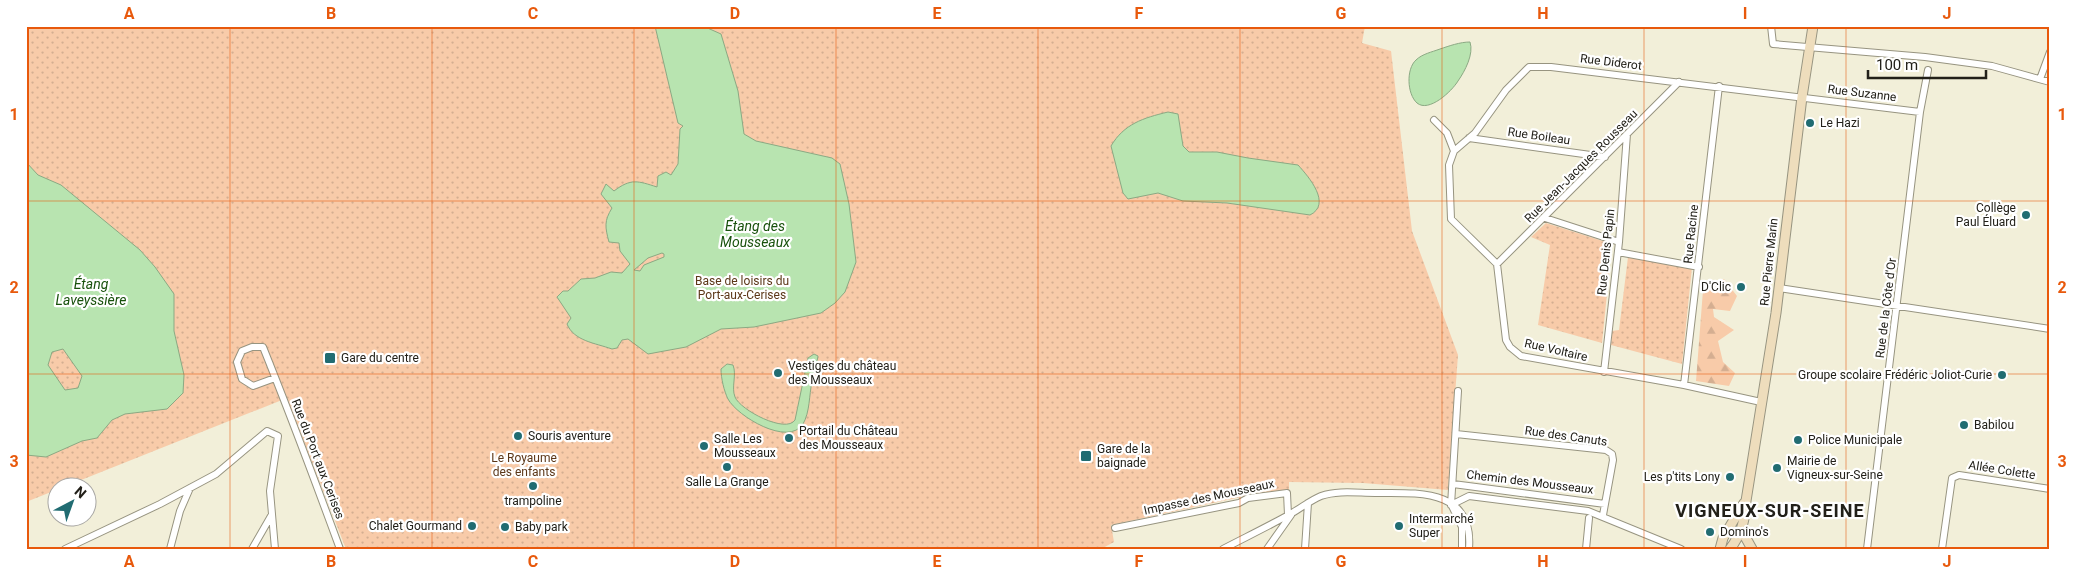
<svg xmlns="http://www.w3.org/2000/svg" width="2076" height="575" font-family="Roboto,sans-serif">
<defs>
<pattern id="forest-firs" width="22" height="20" patternUnits="userSpaceOnUse" patternTransform="scale(1.25)"><rect width="22" height="20" fill="#f8cba9"/><path d="M5 1l3.5 6h-7zM16 11l3.5 6h-7z" fill="#d4ae91"/></pattern>
<pattern id="park-dots" width="8" height="8" patternUnits="userSpaceOnUse" patternTransform="scale(1.25)"><rect width="8" height="8" fill="#f8cba9"/><path d="M2 2h.1M6 6h.1" fill="none" stroke="#d4ae91" stroke-width="1.8" stroke-linecap="round"/></pattern>
</defs>
<rect width="100%" height="100%" fill="#f2efd9"/>
<path fill="url(#forest-firs)" d="M1724 279 1737 296 1730 311 1713 309 1714 317 1734 330 1718 341 1723 362 1735 373 1729 386 1696 381 1703 290Z"/>
<path fill="url(#park-dots)" d="M26 26H1365L1362 43 1391 51 1412 231 1458 355 1448 490 1363 483 1289 482V490L1241 497 1111 525 1114 542 1101 549H346L287 398 26 502Z
M1546 223 1612 244 1602 343 1538 325 1550 245 1531 237Z
M1628 257 1692 267 1682 364 1611 345 1612 331 1619 330Z"/>
<path fill="#b8e4b0" stroke="#8ba983" fill-rule="evenodd" d="M655 26H703L721 34 738 91 744 134 756 141 832 158 840 164 849 204 856 262 845 292 835 303 821 313 754 327 721 329 686 347 648 354 628 339 622 340 617 348 612 349C595 343 574 341 567 324L571 318 557 297 563 291H568L581 279 595 278 611 272 622 273 630 264 620 251 619 243 609 242C605 227 604 221 612 208L601 194 606 184 614 191C631 178 638 181 657 187L658 176 666 172 671 175 678 164 680 129 683 126 678 123ZM662 253 664 254V257L644 265 640 271 634 270 648 258Z
M1470 42C1474 54 1465 71 1458 81 1452 91 1429 113 1417 103 1407 94 1406 69 1416 60 1422 54 1432 52 1440 49 1449 46 1460 42 1470 42Z
M1168 112 1178 114 1183 146 1189 152H1217L1248 158 1298 165C1309 177 1332 204 1310 215L1227 203 1183 201 1158 193 1128 199 1123 193 1111 146C1124 124 1143 118 1168 112Z
M26 162 38 175 61 185 140 250 155 267 174 294V331L184 375 183 393 167 409 125 414 112 420 97 438 82 441 46 457 26 455ZM63 349 82 376 78 388 65 390 48 365 52 352Z
M814 354 818 356C817 365 813 374 812 382 809 395 810 412 803 424 788 447 737 416 728 399 724 391 721 378 721 369L727 364 733 365C737 375 731 387 735 397 740 410 786 434 795 420L808 358Z"/>
<g fill="none" stroke-linecap="round" stroke-linejoin="round">
<g stroke="#979480" stroke-width="8">
<path id="street" d="M1771 26 1773 44 1925 57 1992 66 2050 82
M2040 79 2050 52
M1434 120 1447 133 1454 151 1449 165 1451 219 1497 264 1506 340 1510 347 1521 356 1684 385 1761 402
M1469 138 1605 157
M1454 151 1475 133 1506 90 1529 67H1551L1920 112
M1545 218 1619 242
M1618 252 1699 267
M1497 264 1679 82
M1779 288 2050 329
M1604 372 1619 242 1627 134
M275 378 253 386 242 379 237 362 242 351 252 347H263C290 414 315 481 340 549
M1684 385 1719 86
M1456 434 1606 450 1612 454 1613 460 1603 515
M1453 484 1605 504
M1451 505 1469 496 1588 511 1681 549
M1451 505 1458 391
M1452 506 1462 527V549
M1115 528 1239 503 1248 498 1287 493 1288 515
M65 549 160 504 216 474 267 431 278 436 270 491 275 549
M170 549 180 511 190 488
M252 549 271 516
M1223 549C1246 537 1269 526 1292 513 1301 508 1311 500 1321 496 1338 490 1357 493 1375 493 1417 493 1474 488 1469 549
M1267 549 1291 515
M1305 549 1308 503
M1586 549 1589 518
M1867 549 1920 112 1928 70
M1942 549 1952 478 1959 475 2050 489"/>
</g>
<g stroke="#979480" stroke-width="11">
<path id="secondary" d="M1742 531 1752 549
M1720 549 1723 538 1744 503
M1730 549C1742 533 1745 520 1746 501L1776 313 1802 97 1813 26"/>
</g>
<use href="#street" stroke="#fff" stroke-width="6"/>
<use href="#secondary" stroke="#eeddbc" stroke-width="9"/>
</g>
<path fill="none" stroke="#e8590c" stroke-width="1" stroke-opacity="0.55" d="M230 26V549M432 26V549M634 26V549M836 26V549M1038 26V549M1240 26V549M1442 26V549M1644 26V549M1846 26V549M26 201H2050M26 374H2050"/>
<g fill="#216c72" stroke="#fff" stroke-width="2">
<circle cx="1810" cy="123" r="5"/>
<circle cx="2026" cy="215" r="5"/>
<circle cx="1741" cy="287" r="5"/>
<rect x="324" y="352" width="12" height="12" rx="2.5"/>
<circle cx="778" cy="373" r="5"/>
<circle cx="2002" cy="375" r="5"/>
<circle cx="1964" cy="425" r="5"/>
<circle cx="518" cy="436" r="5"/>
<circle cx="789" cy="438" r="5"/>
<circle cx="1798" cy="440" r="5"/>
<circle cx="704" cy="446" r="5"/>
<rect x="1080" y="450" width="12" height="12" rx="2.5"/>
<circle cx="727" cy="467" r="5"/>
<circle cx="1777" cy="468" r="5"/>
<circle cx="1730" cy="477" r="5"/>
<circle cx="533" cy="486" r="5"/>
<circle cx="472" cy="526" r="5"/>
<circle cx="1399" cy="526" r="5"/>
<circle cx="505" cy="527" r="5"/>
<circle cx="1710" cy="532" r="5"/>
</g>
<g text-anchor="middle" dominant-baseline="central" stroke-width="4.5" stroke-linejoin="round" paint-order="stroke">
<g font-size="12" fill="#222019" stroke="#fff">
<text transform="translate(1611 62) rotate(7)">Rue Diderot</text>
<text transform="translate(1862 93) rotate(7)">Rue Suzanne</text>
<text transform="translate(1539 136) rotate(8)">Rue Boileau</text>
<text transform="translate(1581 166) rotate(-45)">Rue Jean-Jacques Rousseau</text>
<text transform="translate(1691 234) rotate(-84)">Rue Racine</text>
<text transform="translate(1606 252) rotate(-84)">Rue Denis Papin</text>
<text transform="translate(1769 262) rotate(-84)">Rue Pierre Marin</text>
<text transform="translate(1886 308) rotate(-83)">Rue de la Côte d'Or</text>
<text transform="translate(1556 350) rotate(13)">Rue Voltaire</text>
<text transform="translate(1566 436) rotate(8)">Rue des Canuts</text>
<text transform="translate(318 459) rotate(69)">Rue du Port aux Cerises</text>
<text transform="translate(2002 470) rotate(9)">Allée Colette</text>
<text transform="translate(1530 482) rotate(7)">Chemin des Mousseaux</text>
<text transform="translate(1209 497) rotate(-12)">Impasse des Mousseaux</text>
</g>
<g font-size="12" fill="#222019" stroke="#fff" text-anchor="start">
<text x="1820" y="123">Le Hazi</text>
<text x="2016" y="208" text-anchor="end">Collège<tspan x="2016" dy="14">Paul Éluard</tspan></text>
<text x="1731" y="287" text-anchor="end">D'Clic</text>
<text x="341" y="358">Gare du centre</text>
<text x="788" y="366">Vestiges du château<tspan x="788" dy="14">des Mousseaux</tspan></text>
<text x="1992" y="375" text-anchor="end">Groupe scolaire Frédéric Joliot-Curie</text>
<text x="1974" y="425">Babilou</text>
<text x="799" y="431">Portail du Château<tspan x="799" dy="14">des Mousseaux</tspan></text>
<text x="528" y="436">Souris aventure</text>
<text x="714" y="439">Salle Les<tspan x="714" dy="14">Mousseaux</tspan></text>
<text x="1808" y="440">Police Municipale</text>
<text x="1097" y="449">Gare de la<tspan x="1097" dy="14">baignade</tspan></text>
<text x="1787" y="461">Mairie de<tspan x="1787" dy="14">Vigneux-sur-Seine</tspan></text>
<text x="1720" y="477" text-anchor="end">Les p'tits Lony</text>
<text x="727" y="482" text-anchor="middle">Salle La Grange</text>
<text x="533" y="501" text-anchor="middle">trampoline</text>
<text x="1409" y="519">Intermarché<tspan x="1409" dy="14">Super</tspan></text>
<text x="462" y="526" text-anchor="end">Chalet Gourmand</text>
<text x="515" y="527">Baby park</text>
<text x="1720" y="532">Domino's</text>
</g>
<g font-size="12" fill="#5c3718" stroke="#fff">
<text x="742" y="281">Base de loisirs du<tspan x="742" dy="14">Port-aux-Cerises</tspan></text>
<text x="524" y="458">Le Royaume<tspan x="524" dy="14">des enfants</tspan></text>
</g>
<g font-size="14" font-style="italic" fill="#18510c" stroke="#fff">
<text x="755" y="226">Étang des<tspan x="755" dy="16">Mousseaux</tspan></text>
<text x="91" y="284">Étang<tspan x="91" dy="16">Laveyssière</tspan></text>
</g>
<g font-size="18" font-weight="bold" letter-spacing="1" fill="#222019" stroke="#fff">
<text x="1770" y="510">VIGNEUX-SUR-SEINE</text>
</g>
</g>
<rect width="2076" height="575" fill="none" stroke="#ffffff" stroke-width="55"/>
<g transform="translate(72 502) rotate(41)"><circle r="24" fill="#ffffff" stroke="#a7a6a3"/>
<path d="M0-4L9 19L0 12L-9 19Z" fill="#216c72"/>
<text y="-8" font-size="14" font-weight="bold" text-anchor="middle" fill="#222019">N</text>
</g>
<path d="M1868 70v8h118v-8" fill="none" stroke="#222019" stroke-width="2.5"/>
<text x="1876" y="70" font-size="15" fill="#222019" stroke="#ffffff" stroke-width="4" paint-order="stroke">100 m</text>
<rect x="28" y="28" width="2020" height="520" fill="none" stroke="#e8590c" stroke-width="2"/>
<g font-size="16" text-anchor="middle" font-weight="bold" fill="#e8590c">
<text x="129" y="19">A</text>
<text x="331" y="19">B</text>
<text x="533" y="19">C</text>
<text x="735" y="19">D</text>
<text x="937" y="19">E</text>
<text x="1139" y="19">F</text>
<text x="1341" y="19">G</text>
<text x="1543" y="19">H</text>
<text x="1745" y="19">I</text>
<text x="1947" y="19">J</text>
<text x="14" y="120">1</text>
<text x="2062" y="120">1</text>
<text x="14" y="293">2</text>
<text x="2062" y="293">2</text>
<text x="14" y="467">3</text>
<text x="2062" y="467">3</text>
<text x="129" y="567">A</text>
<text x="331" y="567">B</text>
<text x="533" y="567">C</text>
<text x="735" y="567">D</text>
<text x="937" y="567">E</text>
<text x="1139" y="567">F</text>
<text x="1341" y="567">G</text>
<text x="1543" y="567">H</text>
<text x="1745" y="567">I</text>
<text x="1947" y="567">J</text>
</g>
</svg>
